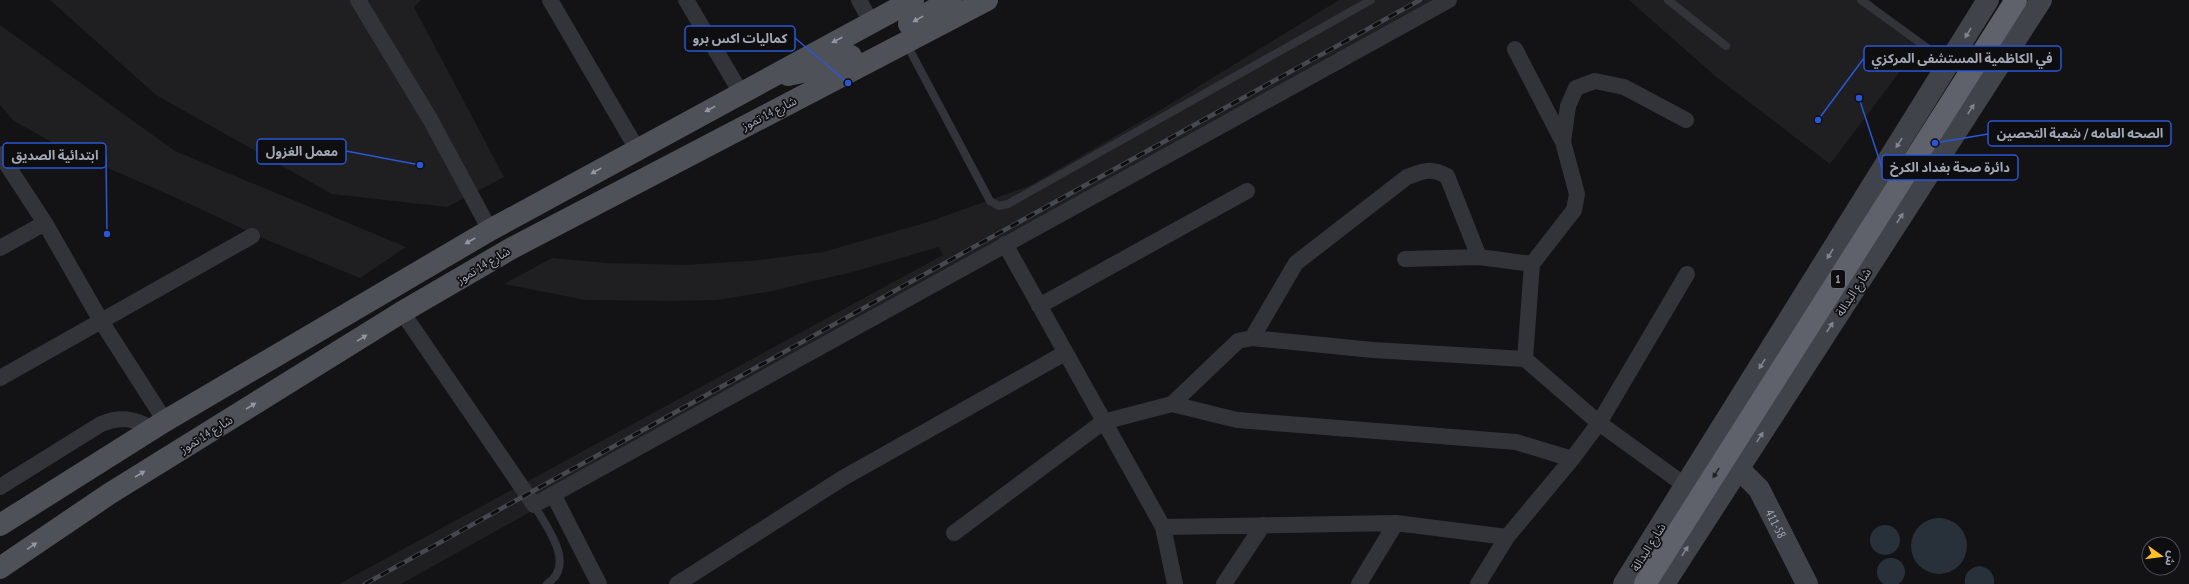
<svg xmlns="http://www.w3.org/2000/svg" width="2189" height="584" font-family="'PT Sans Narrow','Noto Sans Arabic',sans-serif">
<rect width="100%" height="100%" fill="#131315"/>
<path fill="#1f1f22" d="M50 0H421L414 7 504 177 447 207 332 194 156 95Z
M1339 0H1458L841 339 401 584H339L943 255 939 247 856 271 772 291 717 300 670 301 585 300 504 284 552 258 607 263 684 265 750 261 823 252 925 223 1029 186 1157 112Z
M1629 0H1870L1920 45 1830 164 1715 76Z
M0 25 175 151 406 247 360 278 267 240 179 199 64 149 14 121 0 105Z"/>
<path fill="#283139" d="M1911 546a28 28 0 1 1 56 0a28 28 0 1 1-56 0Z
M1870 540a15 15 0 1 1 30 0a15 15 0 1 1-30 0Z
M1877 572a14 14 0 1 1 28 0a14 14 0 1 1-28 0Z
M1979 566C1989 567 1995 574 1994 584H1965C1964 574 1969 568 1979 566Z"/>
<g fill="none" stroke-linecap="round" stroke-linejoin="round">
<path stroke="#33343a" stroke-width="8" d="M1668 0 1726 46
M1861 0 1948 63
M906 43 990 201 999 206 1008 204 1371 0
M534 505C546 526 577 565 547 584"/>
<path stroke="#33343a" stroke-width="16" d="M358 0 430 119 490 230
M550 0 637 149
M686 0 741 93
M859 0 871 22
M1515 49 1563 142
M0 154 45 223 101 321 165 421
M1005 244 1163 527 1175 584
M0 248 45 223
M1405 259 1479 257 1532 264
M1039 306 1247 191
M402 312 534 505 1449 0
M1252 338 1296 263 1407 177C1424 171 1430 167 1447 176L1479 257
M1525 359 1532 264 1574 210 1577 194 1563 142 1568 106 1576 88 1595 81 1624 87 1686 120
M0 378 252 236
M1172 404 1238 341 1252 338 1373 350 1525 359 1599 423 1686 486
M0 487 101 424C120 416 135 418 152 429
M553 494 599 584
M1163 527 1396 523 1507 537
M954 533 1103 422 1172 404 1237 420 1516 442 1572 459
M677 584 843 478 1065 353
M1224 584 1263 525
M1359 584 1396 523
M1478 584 1507 537 1572 459 1599 423 1687 274"/>
<g stroke="#41434a" stroke-width="22">
<path id="s1" d="M1739 469 1759 489 1807 584"/>
<path d="M1624 584 1988 0"/>
<path d="M1664 584 2041 0"/>
</g>
<path stroke="#4f5159" stroke-width="22" d="M909 24 951 0
M788 75 825 67 851 56
M0 525 165 421 490 230 913 0
M0 568 109 494 402 312 512 248 987 0"/>
<path stroke="#5f626b" stroke-width="22" d="M1645 584 2016 0"/>
<g stroke="#46484f" stroke-width="4.5">
<path id="rail" d="M365 584 1420 0"/>
</g>
<use href="#rail" stroke="#0e0e10" stroke-width="3" stroke-dasharray="9" stroke-linecap="butt"/>
</g>
<defs><path id="oneway-solid" d="M-6-.8H1V-3.2L6.5 0L1 3.2V.8H-6Z"/></defs>
<g fill="#9297a3">
<use href="#oneway-solid" transform="translate(918 19) rotate(151)"/>
<use href="#oneway-solid" transform="translate(837 40) rotate(152)"/>
<use href="#oneway-solid" transform="translate(710 109) rotate(152)"/>
<use href="#oneway-solid" transform="translate(596 171) rotate(151)"/>
<use href="#oneway-solid" transform="translate(470 241) rotate(150)"/>
<use href="#oneway-solid" transform="translate(362 338) rotate(-32)"/>
<use href="#oneway-solid" transform="translate(251 406) rotate(-32)"/>
<use href="#oneway-solid" transform="translate(140 474) rotate(-32)"/>
<use href="#oneway-solid" transform="translate(32 546) rotate(-34)"/>
</g>
<g fill="#818590">
<use href="#oneway-solid" transform="translate(1968 33) rotate(122)"/>
<use href="#oneway-solid" transform="translate(1971 109) rotate(-57)"/>
<use href="#oneway-solid" transform="translate(1899 143) rotate(122)"/>
<use href="#oneway-solid" transform="translate(1900 218) rotate(-57)"/>
<use href="#oneway-solid" transform="translate(1830 254) rotate(122)"/>
<use href="#oneway-solid" transform="translate(1830 327) rotate(-57)"/>
<use href="#oneway-solid" transform="translate(1762 364) rotate(122)"/>
<use href="#oneway-solid" transform="translate(1760 437) rotate(-57)"/>
<use href="#oneway-solid" transform="translate(1685 551) rotate(-57)"/>
</g>
<use fill="#1e1f22" href="#oneway-solid" transform="translate(1716 473) rotate(122)"/>
<g text-anchor="middle" dominant-baseline="central" stroke-width="3.5" stroke-linejoin="round" paint-order="stroke">
<rect fill="#0e0e10" stroke="#767a84" stroke-width="1" x="1831" y="270" width="14" height="18" rx="3"/>
<g font-size="11" font-weight="bold" fill="#a3a8b6">
<text x="1838" y="279">1</text>
</g>
<g font-size="12" fill="#a3a8b6" stroke="#0e0e10">
<text transform="translate(769 113) rotate(-27)">شارع 14 تموز</text>
<text transform="translate(483 265) rotate(-31)">شارع 14 تموز</text>
<text transform="translate(1853 292) rotate(-57)">شارع البدالة</text>
<text transform="translate(206 434) rotate(-32)">شارع 14 تموز</text>
<text stroke="none"><textPath href="#s1" startOffset="67">411-58</textPath></text>
<text transform="translate(1648 547) rotate(-58)">شارع البدالة</text>
</g>
</g>
<path fill="none" stroke="#2a57d5" stroke-width="1.5" d="M848 83L795 38M1818 120L1864 58M1935 143L1988 134M420 165L346 151M107 234L106 156M1859 98L1882 168"/>
<g fill="#2a57d5" stroke="#0e0e10" stroke-width="1.5">
<circle cx="848" cy="83" r="4"/>
<circle cx="1818" cy="120" r="4"/>
<circle cx="1935" cy="143" r="4"/>
<circle cx="420" cy="165" r="4"/>
<circle cx="107" cy="234" r="4"/>
<circle cx="1859" cy="98" r="4"/>
</g>
<g fill="#0e0e10" stroke="#2a57d5" stroke-width="1.5">
<rect x="685" y="26" width="110" height="25" rx="4"/>
<rect x="1864" y="46" width="197" height="25" rx="4"/>
<rect x="1988" y="121" width="183" height="25" rx="4"/>
<rect x="257" y="139" width="89" height="25" rx="4"/>
<rect x="3" y="143" width="103" height="25" rx="4"/>
<rect x="1882" y="155" width="136" height="25" rx="4"/>
</g>
<g font-size="13" text-anchor="middle" font-weight="bold" fill="#a3a8b6">
<text x="740" y="43">كماليات اكس برو</text>
<text x="1962" y="63">في الكاظمية المستشفى المركزي</text>
<text x="2080" y="138">الصحه العامه / شعبة التحصين</text>
<text x="302" y="156">معمل الغزول</text>
<text x="55" y="160">ابتدائية الصديق</text>
<text x="1950" y="172">دائرة صحة بغداد الكرخ</text>
</g>
<g transform="translate(2161 556) rotate(104)"><circle r="19" fill="#0e0e10" stroke="#4a4c52"/>
<path d="M0-3L7 15L0 10L-7 15Z" fill="#ffc220"/>
<text y="-6" font-size="11" font-weight="bold" text-anchor="middle" fill="#a3a8b6">ش</text>
</g>
</svg>
